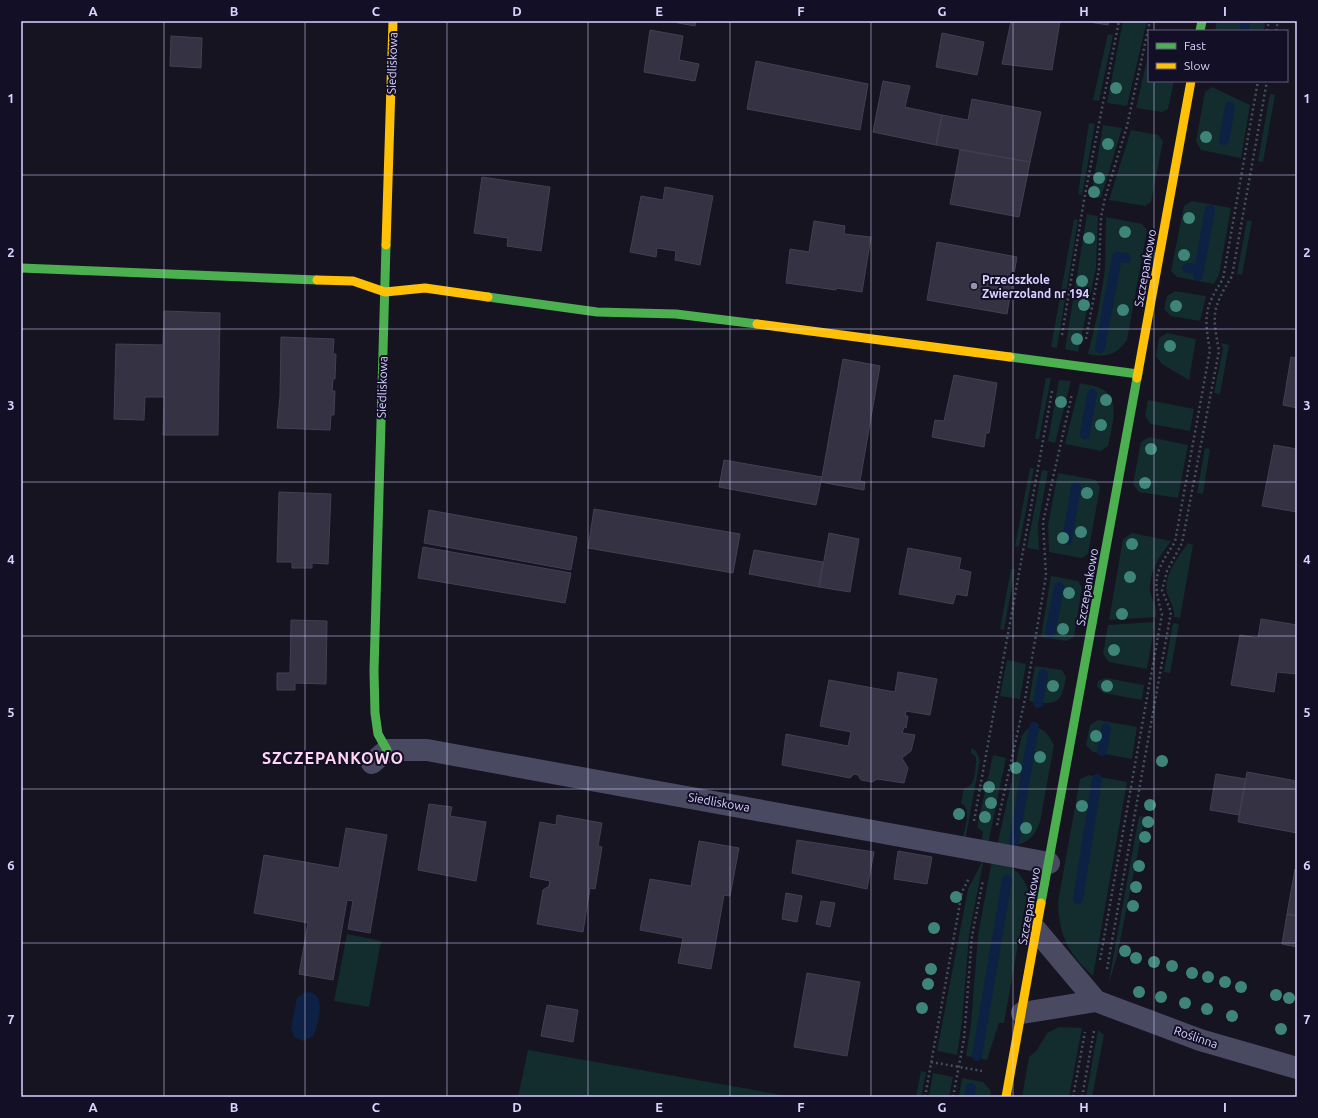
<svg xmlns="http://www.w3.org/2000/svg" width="1318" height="1118" font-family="Ubuntu,sans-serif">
<rect width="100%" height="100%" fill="#161421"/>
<path fill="#132c2d" d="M1123 21H1147L1127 106 1107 103Z
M1217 21H1265L1264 31H1215Z
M1108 34 1113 35 1099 101 1093 100Z
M1149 51V81H1174L1168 109 1162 112 1136 108Z
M1212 87 1250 105 1241 158 1201 150 1196 141 1205 92Z
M1270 94 1275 95 1263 162 1258 161Z
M1089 123 1095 124 1082 195 1078 194Z
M1103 125 1122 128 1101 198 1091 196Z
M1131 130 1158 135 1163 141 1151 202 1145 206 1109 200Z
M1192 201 1231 208 1219 275 1214 284 1177 277 1171 271 1184 206Z
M1087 214 1098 216 1096 268 1078 352 1065 349Z
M1106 217 1142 224 1147 230 1127 340C1117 355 1105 358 1088 354L1098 312 1105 270Z
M1074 219 1078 220 1057 348 1051 347Z
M1247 220 1252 221 1242 275 1237 274Z
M1175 291 1206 296 1200 321 1171 316 1164 309 1167 296Z
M1167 333 1196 339 1189 380 1162 364 1156 356 1159 338Z
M1221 343 1229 345 1220 394 1214 393 1223 349Z
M1046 378H1051L1039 439H1035Z
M1059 380 1071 381 1055 443 1048 441Z
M1080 383C1087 385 1095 385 1102 389 1122 399 1111 429 1108 446L1101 451 1065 444Z
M1148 400 1194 409 1190 431 1151 424 1145 416Z
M1149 437 1188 445 1178 498 1139 492 1133 484 1141 442Z
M1205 448 1210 449 1203 494 1197 493Z
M1030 468H1034L1019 547 1015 546Z
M1042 470 1048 471 1038 525 1039 550 1027 548Z
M1058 473 1096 480 1100 487 1088 554 1082 558 1049 552 1048 525Z
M1132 533 1171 541C1161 555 1149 570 1150 590 1151 600 1158 607 1156 617L1109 620 1123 539Z
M1188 543 1193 545 1180 618 1174 617C1175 609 1170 601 1167 593 1163 576 1179 556 1188 543Z
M1011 569H1015L1004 630 1000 629Z
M1051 576 1078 581 1082 587 1074 637 1066 641 1041 637Z
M1155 622 1147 669 1109 662 1103 654 1108 625Z
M1173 623 1179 624 1170 673 1164 672Z
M1007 660 1026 664 1020 699 1000 696Z
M1035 666 1062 670 1066 677C1062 704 1056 706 1029 701Z
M1106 678 1144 685 1142 700 1103 693 1097 686 1098 681Z
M1098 720 1137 727 1132 759 1093 752 1086 745 1090 725Z
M1034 727C1046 729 1049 736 1054 745L1040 822C1032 845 1019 846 997 846L1022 735 1027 729Z
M971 748 976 751 980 760 965 841 963 837C965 827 972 808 961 803L964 788C976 787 975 770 976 761V757L971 753Z
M993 755 1006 758 988 844 981 843 983 832 977 827Z
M1089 775 1127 782 1093 976C1068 953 1059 936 1058 902L1080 779Z
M1139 816 1145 817 1117 956 1108 986Z
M984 858 969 935 962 1022 957 1055 937 1051 968 889Z
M992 860C1011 864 1020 871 1028 889L1004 1023H999L987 1060 966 1056 971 1024 978 935Z
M347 934 381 941 369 1007 334 1001Z
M1059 1027 1082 1028 1069 1097H1022L1029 1057 1037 1050 1047 1033Z
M1098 1030 1104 1035 1092 1097H1086Z
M528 1050 793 1097H518Z
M921 1071 926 1072 921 1097H916Z
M933 1073 953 1077 949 1097H929Z
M962 1078 983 1082 991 1091 990 1097H959Z"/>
<path fill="#0d2144" d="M305 992C328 990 319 1023 313 1036L303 1041 294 1037 291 1028 297 998Z"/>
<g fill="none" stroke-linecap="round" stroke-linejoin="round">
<path stroke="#0d2144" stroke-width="10" d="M1245 26V21
M1224 140 1230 107
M1187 268 1199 269
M1198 276 1210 210
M1100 348 1117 257 1126 258
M1085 434 1092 394
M1067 540 1076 487
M1050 633 1059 587
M1038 703 1043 674
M1102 751 1106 728
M1014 842 1034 727
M1078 899 1097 779
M977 1056 1007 880
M969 1097 971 1088"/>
</g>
<path fill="#343243" stroke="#433f54" d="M668 21H696L695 26Z
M1011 21H1060L1052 70 1002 64Z
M1084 21H1109L1108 25Z
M650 30 683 36 679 60 699 64 695 81 644 72Z
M942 33 984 42 977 75 936 67Z
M171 36 202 38 201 68 170 66Z
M756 61 868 84 860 130 747 109Z
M883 81 910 86 905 107 942 115 936 145 873 132Z
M972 99 1041 112 1030 162 936 145 942 115 968 120Z
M960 150 1030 162 1019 217 950 204Z
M482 177 550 187 541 251 507 246 508 238 474 233Z
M665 187 713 196 700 265 675 260 676 251 657 248 656 257 630 252 641 196 663 200Z
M814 221 845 226 844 234 871 237 862 292 836 288V290L786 283 790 249 809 252Z
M937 242 1017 257 1007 314 927 300Z
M164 311 220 313 218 435H163L164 397H145L144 420 114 419 116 344 163 345Z
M281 337 334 339 333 354H336L335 379H333L332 391H335L334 415H331L330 430 277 428 280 397Z
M1291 357 1297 358V408L1283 405Z
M843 359 880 366 860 481 865 482 864 490 821 482Z
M954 375 997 383 989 433H986L984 447 932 437 935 420 944 421Z
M1274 445 1297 449V512L1262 506Z
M724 460 822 477 816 505 719 487Z
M279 492 331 494 328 564 312 563V568H292V562H277Z
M594 509 740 534 733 573 588 548Z
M429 510 577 537 571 570 424 543Z
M829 533 859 539 850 592 819 587Z
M423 547 571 573 565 603 418 578Z
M908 548 961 558 959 569 971 572 967 596 956 594 953 604 899 594Z
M754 550 823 562 819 587 749 574Z
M1261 619 1297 625V674L1277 672 1274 692 1231 685 1240 635 1258 638Z
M291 620 327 621 326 684 295 683V690H277V673H290Z
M898 672 937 679 930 715 906 711 905 716H908L906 728 904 727 902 733 915 735 911 751 902 758 908 768 904 783 877 779 872 782 861 780 858 775 854 774 850 778 782 765 786 734 848 746 851 732 820 726 829 680 895 692Z
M1247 772 1297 781V833L1238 822Z
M1216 774 1246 779 1239 815 1210 810Z
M429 804 452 807 450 816 486 822 476 881 418 870Z
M557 815 602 823 598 846 602 847 595 889 590 888 583 932 537 924 543 890 549 886 550 881 530 877 540 822 556 825Z
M346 828 387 835 370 933 348 929 353 901 347 900 333 980 299 974 308 923 254 913 264 855 339 868Z
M797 840 874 852 867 889 792 873Z
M699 841 739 848 730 896 724 895 711 969 678 963 683 938 640 930 650 879 691 886Z
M898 851 932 857 927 884 894 879Z
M1295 869 1297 870V916L1287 914Z
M786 893 802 896 797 922 782 919Z
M821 901 835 903 830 927 816 924Z
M1287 914 1297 916V947L1282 944Z
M807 973 860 982 847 1056 794 1047Z
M547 1005 578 1010 573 1042 541 1036Z"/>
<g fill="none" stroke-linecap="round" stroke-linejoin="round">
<path stroke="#44505f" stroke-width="2.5" stroke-dasharray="2 3" stroke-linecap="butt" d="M1267 31 1269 21
M1276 31 1278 21
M1062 335 1084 200 1119 21
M1086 339 1099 269 1101 217 1105 198 1127 126 1150 21
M974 821 1052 391
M997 825 1025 699 1046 576 1043 522 1072 394
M1100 960 1162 614C1152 579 1155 572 1175 542L1210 350C1204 317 1204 308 1223 279L1258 81
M1107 969 1171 612 1162 590 1167 571 1182 543 1219 351C1212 313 1212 309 1232 276L1267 81
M931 1062 982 1071
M925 1097 962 892 969 878
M953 1097 964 1039 972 936 983 880
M1073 1097 1085 1032
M1082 1097 1094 1031"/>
<path stroke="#4a4962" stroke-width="22" d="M372 763 387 750H427L1049 863
M1037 931 1096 1001 1200 1040 1297 1068
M1022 1013 1096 1001"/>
<path stroke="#4caf50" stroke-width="9" d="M1200 31 1202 21
M386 245 374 671 375 713 378 734 387 750
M21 268 317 280
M488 297 597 312 676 314 757 324
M1010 357 1138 374
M1041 903 1137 378"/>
<path stroke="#ffc107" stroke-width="9" d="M386 245 393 21
M317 280 353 281 385 292 425 288 488 297
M757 324 1010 357
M1137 378 1191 81
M1006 1097 1041 903"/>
</g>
<g fill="#3e8478">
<circle cx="1116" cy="88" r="6"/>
<circle cx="1206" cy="137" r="6"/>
<circle cx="1108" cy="144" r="6"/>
<circle cx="1099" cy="178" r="6"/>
<circle cx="1094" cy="192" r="6"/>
<circle cx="1189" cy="218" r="6"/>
<circle cx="1125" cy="232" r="6"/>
<circle cx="1089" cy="238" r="6"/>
<circle cx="1184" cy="255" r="6"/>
<circle cx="1082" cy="281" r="6"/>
<circle cx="1084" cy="305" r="6"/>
<circle cx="1176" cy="306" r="6"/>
<circle cx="1123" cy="310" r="6"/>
<circle cx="1077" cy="339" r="6"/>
<circle cx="1170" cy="346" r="6"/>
<circle cx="1106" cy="400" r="6"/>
<circle cx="1061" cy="402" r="6"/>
<circle cx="1101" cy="425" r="6"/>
<circle cx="1151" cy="449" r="6"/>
<circle cx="1145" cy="483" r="6"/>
<circle cx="1087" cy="493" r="6"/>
<circle cx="1081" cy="532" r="6"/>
<circle cx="1063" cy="538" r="6"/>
<circle cx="1132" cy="544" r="6"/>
<circle cx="1130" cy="577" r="6"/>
<circle cx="1069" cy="593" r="6"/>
<circle cx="1122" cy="614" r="6"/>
<circle cx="1063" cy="629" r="6"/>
<circle cx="1114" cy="650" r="6"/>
<circle cx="1053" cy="686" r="6"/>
<circle cx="1107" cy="686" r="6"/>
<circle cx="1096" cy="736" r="6"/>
<circle cx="1040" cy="757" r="6"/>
<circle cx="1162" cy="761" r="6"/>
<circle cx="1016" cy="768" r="6"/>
<circle cx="989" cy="787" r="6"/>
<circle cx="991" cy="803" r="6"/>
<circle cx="1150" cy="805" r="6"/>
<circle cx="1082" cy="806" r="6"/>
<circle cx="959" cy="814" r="6"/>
<circle cx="985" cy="817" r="6"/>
<circle cx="1148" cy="822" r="6"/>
<circle cx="1026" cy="828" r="6"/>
<circle cx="1145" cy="837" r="6"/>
<circle cx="1139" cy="866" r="6"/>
<circle cx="1136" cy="887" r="6"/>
<circle cx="956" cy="897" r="6"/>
<circle cx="1133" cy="906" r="6"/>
<circle cx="934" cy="928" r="6"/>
<circle cx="1125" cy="951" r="6"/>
<circle cx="1136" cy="958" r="6"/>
<circle cx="1154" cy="962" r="6"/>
<circle cx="1172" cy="966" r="6"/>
<circle cx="931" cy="969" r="6"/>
<circle cx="1192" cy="973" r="6"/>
<circle cx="1208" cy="977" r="6"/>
<circle cx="1225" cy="982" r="6"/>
<circle cx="928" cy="984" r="6"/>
<circle cx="1241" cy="987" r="6"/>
<circle cx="1139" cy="992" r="6"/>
<circle cx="1276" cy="995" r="6"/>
<circle cx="1161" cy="997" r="6"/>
<circle cx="1289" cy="998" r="6"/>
<circle cx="1185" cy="1003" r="6"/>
<circle cx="922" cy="1008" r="6"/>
<circle cx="1207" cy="1009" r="6"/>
<circle cx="1232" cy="1016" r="6"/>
<circle cx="1281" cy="1029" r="6"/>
</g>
<path fill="none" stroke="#d9d4ff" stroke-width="1" stroke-opacity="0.55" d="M164 21V1097M305 21V1097M447 21V1097M588 21V1097M730 21V1097M871 21V1097M1013 21V1097M1154 21V31M1154 81V1097M21 175H1297M21 329H1297M21 482H1297M21 636H1297M21 789H1297M21 943H1297"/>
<circle fill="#9591b1" stroke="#130f26" stroke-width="1.5" cx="974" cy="286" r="4"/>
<g text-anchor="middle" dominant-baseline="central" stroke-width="4" stroke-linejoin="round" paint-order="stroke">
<g font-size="12" fill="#d9d4ff" stroke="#130f26">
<text transform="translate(392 63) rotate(-88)">Siedliskowa</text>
<text transform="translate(1145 268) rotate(-80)">Szczepankowo</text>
<text transform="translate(382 387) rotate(-88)">Siedliskowa</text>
<text transform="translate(1087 587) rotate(-80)">Szczepankowo</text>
<text transform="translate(719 802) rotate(10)">Siedliskowa</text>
<text transform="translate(1029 906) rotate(-80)">Szczepankowo</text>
<text transform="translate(1196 1037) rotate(19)">Roślinna</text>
</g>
<g font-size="12" font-weight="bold" fill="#d9d4ff" stroke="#130f26" text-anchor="start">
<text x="982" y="279">Przedszkole<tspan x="982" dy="14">Zwierzoland nr 194</tspan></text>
</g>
<g font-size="16" font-weight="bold" letter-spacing="1" fill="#ffd6f0" stroke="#130f26">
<text x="333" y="758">SZCZEPANKOWO</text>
</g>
</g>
<rect width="1318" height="1118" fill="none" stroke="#130f26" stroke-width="44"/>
<rect x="1148" y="30" width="140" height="52" fill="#130f26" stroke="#625e7d"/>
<rect x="1156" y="43" width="20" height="6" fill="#4caf50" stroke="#625e7d"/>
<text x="1184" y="50" font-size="12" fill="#d9d4ff">Fast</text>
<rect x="1156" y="63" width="20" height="6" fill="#ffc107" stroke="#625e7d"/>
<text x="1184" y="70" font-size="12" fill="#d9d4ff">Slow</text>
<rect x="22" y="22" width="1274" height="1074" fill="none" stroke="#d9d4ff" stroke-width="1.5"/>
<g font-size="13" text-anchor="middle" font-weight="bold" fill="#d9d4ff">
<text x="93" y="16">A</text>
<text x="234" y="16">B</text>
<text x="376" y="16">C</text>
<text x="517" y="16">D</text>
<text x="659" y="16">E</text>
<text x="801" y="16">F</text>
<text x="942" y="16">G</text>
<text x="1084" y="16">H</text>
<text x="1225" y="16">I</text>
<text x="11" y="103">1</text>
<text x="1307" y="103">1</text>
<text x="11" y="257">2</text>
<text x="1307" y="257">2</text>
<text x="11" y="410">3</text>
<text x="1307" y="410">3</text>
<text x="11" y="564">4</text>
<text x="1307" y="564">4</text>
<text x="11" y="717">5</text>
<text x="1307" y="717">5</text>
<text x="11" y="870">6</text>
<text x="1307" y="870">6</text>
<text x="11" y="1024">7</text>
<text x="1307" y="1024">7</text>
<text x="93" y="1112">A</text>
<text x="234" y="1112">B</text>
<text x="376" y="1112">C</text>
<text x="517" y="1112">D</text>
<text x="659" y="1112">E</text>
<text x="801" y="1112">F</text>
<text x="942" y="1112">G</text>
<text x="1084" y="1112">H</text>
<text x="1225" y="1112">I</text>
</g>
</svg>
